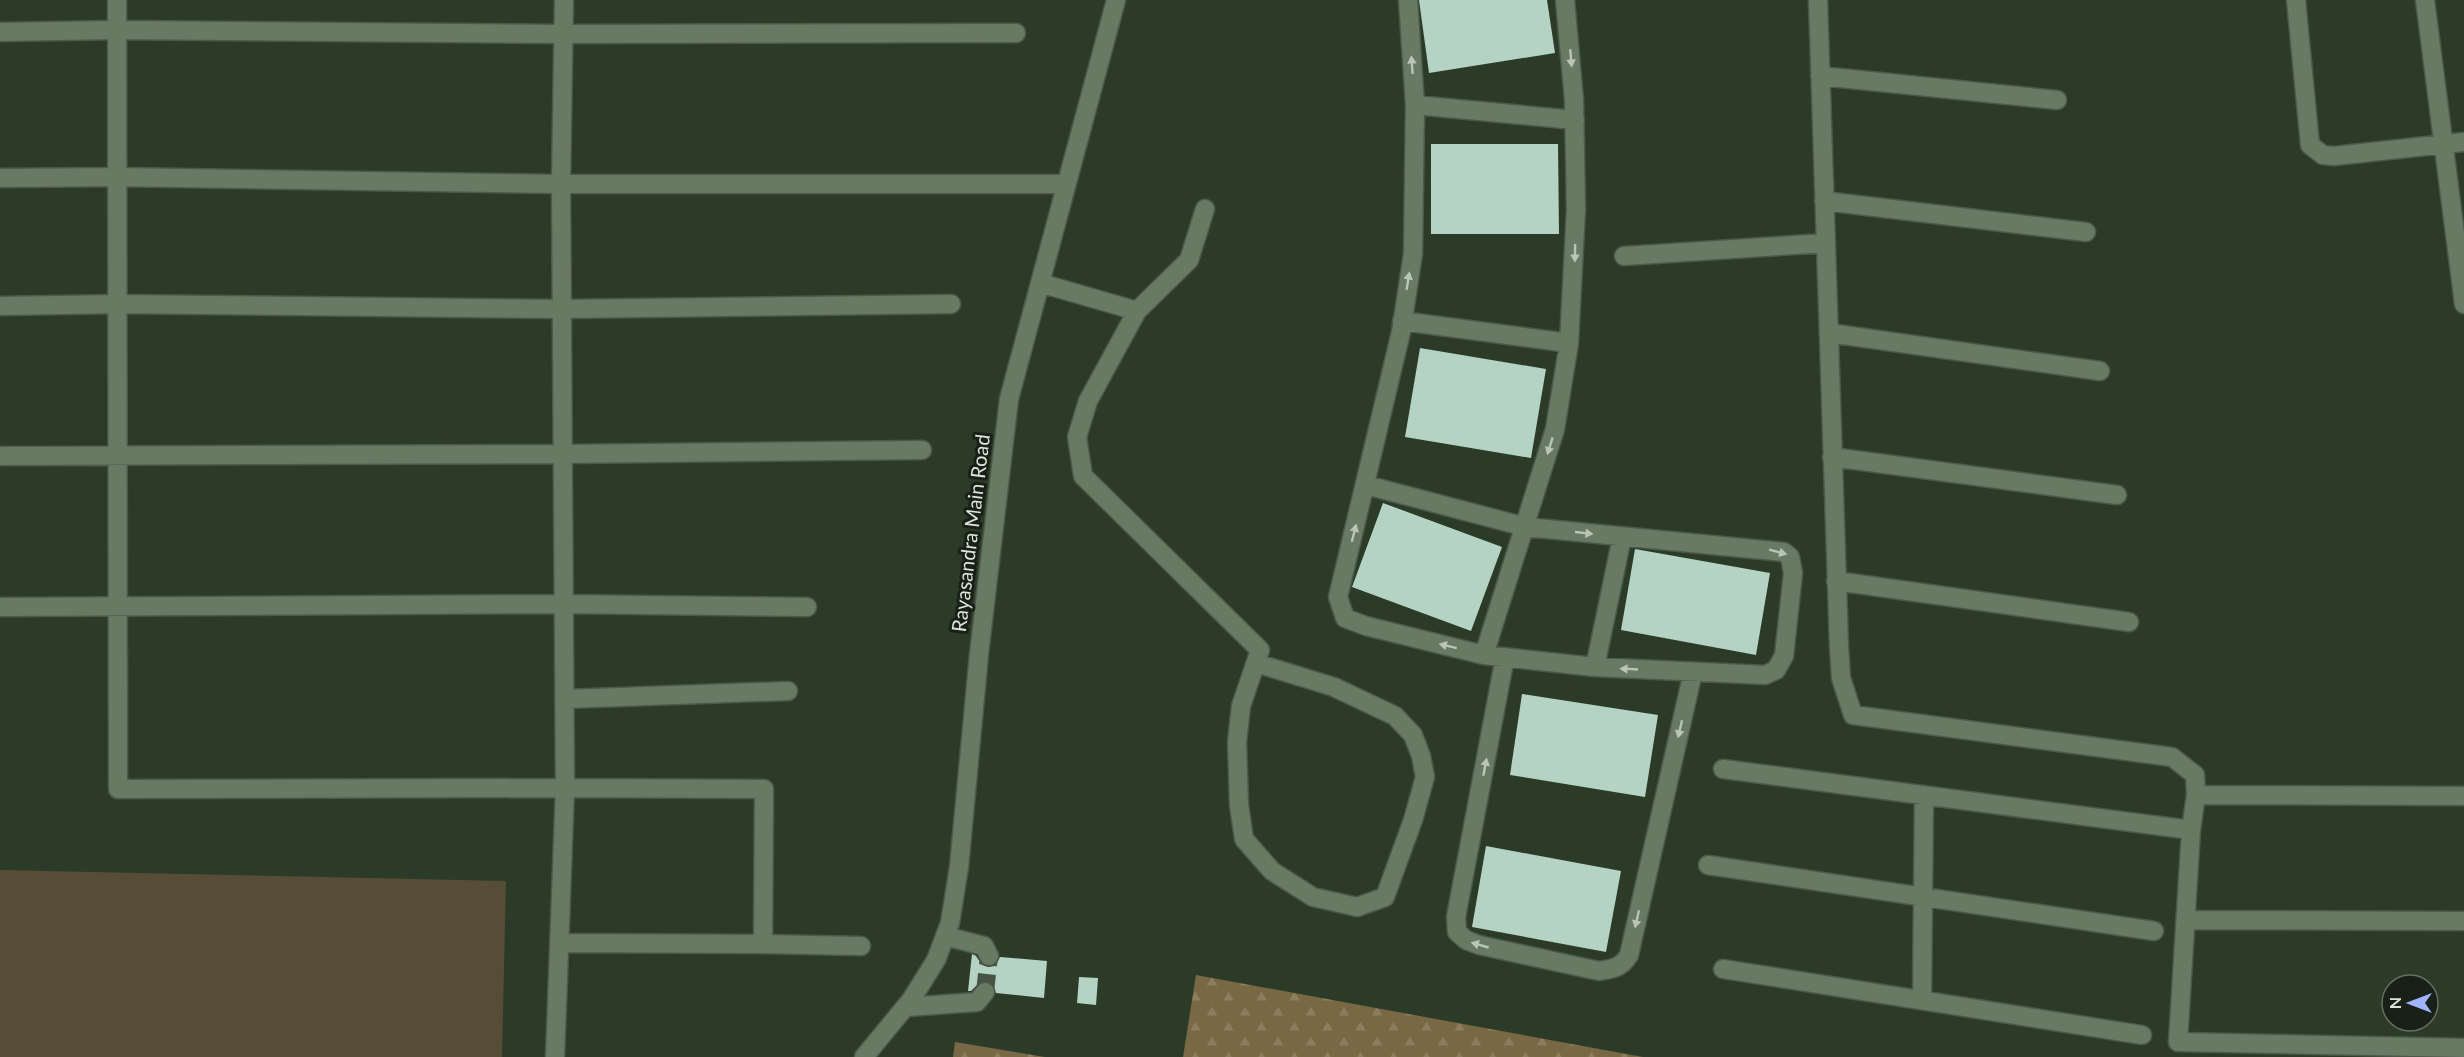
<svg xmlns="http://www.w3.org/2000/svg" width="2464" height="1057" font-family="Lato,sans-serif">
<defs>
<pattern id="forest-firs" width="22" height="20" patternUnits="userSpaceOnUse" patternTransform="scale(1.5)"><rect width="22" height="20" fill="#786844"/><path d="M5 1l3.5 6h-7zM16 11l3.5 6h-7z" fill="#8b7e5e"/></pattern>
</defs>
<rect width="100%" height="100%" fill="#2c3b28"/>
<path fill="#574c36" d="M0 870 506 881 502 1057H0Z"/>
<path fill="url(#forest-firs)" d="M1196 975 1643 1057H1183Z
M955 1042 1045 1057H953Z"/>
<path fill="#b5d3c5" d="M1419 0H1547L1555 53 1429 73Z
M1431 144H1558L1559 234H1431Z
M1420 348 1546 369 1531 458 1405 437Z
M1383 503 1502 547 1471 631 1352 587Z
M1635 549 1770 573 1756 655 1621 630Z
M1522 694 1658 715 1645 797 1510 775Z
M1486 846 1621 871 1606 952 1472 927Z
M972 954 976 956 982 965 988 967 995 966 1000 957 1047 961 1044 998 996 993 992 984 986 981 980 982 971 991H968Z
M1079 977 1098 978 1096 1005 1077 1003Z"/>
<g fill="none" stroke-linecap="round" stroke-linejoin="round">
<path stroke="#465543" stroke-width="18" stroke-dasharray="18 9" stroke-linecap="butt" d="M985 992 989 956"/>
<g stroke="#4c5949" stroke-width="21">
<path id="minor" d="M117 0 118 789 565 788 561 184 564 0
M1818 0 1839 647 1841 678 1853 715 2172 757 2195 775 2196 795 2191 830 2178 1042 2464 1048
M2296 0 2310 145 2323 155 2334 156 2464 142
M2425 0 2464 304
M0 32 117 30 563 34 1016 33
M1820 76 2057 100
M1415 105 1575 120
M0 178 117 177 561 184H1066
M1824 201 2086 232
M1624 256 1825 243
M1040 283 1137 311 1088 401 1077 437 1083 476 1260 650 1241 706 1237 742 1239 805 1244 839 1272 871 1313 897 1357 907 1385 897 1413 820 1425 777 1421 756 1413 735 1395 716 1334 687 1256 663
M0 306 117 304 562 309 951 304
M1137 311 1189 260 1205 209
M1402 321 1569 343
M1829 333 2100 371
M0 456 563 454 922 450
M1832 457 2117 495
M1366 485 1526 527 1784 552 1790 557 1793 573 1784 656 1776 670 1765 675 1595 667 1484 655 1366 626 1345 618 1338 597 1401 332 1413 254 1415 105 1408 0
M1836 581 2129 622
M0 607 564 604 807 607
M1484 655 1555 429 1569 343 1576 209 1574 100 1565 0
M1505 657 1456 917 1457 932 1466 940 1479 945 1599 971C1613 969 1621 968 1629 955L1693 672
M1595 667 1622 537
M565 699 788 691
M1723 769 2191 830
M2196 795 2464 796
M1708 865 2154 931
M2186 920 2464 921
M945 936 984 946 989 956
M560 943 763 944
M1723 969 2142 1035
M1922 999 1924 795
M906 1007 977 1002 985 992
M555 1057 565 788 764 789 763 944 861 946
M864 1057 911 1000 936 960 950 923 959 867 979 654 1009 399 1116 0"/>
</g>
<use href="#minor" stroke="#687964" stroke-width="18"/>
</g>
<defs><path id="oneway-solid" d="M-6-.8H1V-3.2L6.5 0L1 3.2V.8H-6Z" transform="scale(1.5)"/></defs>
<g fill="#b9c5b7">
<use href="#oneway-solid" transform="translate(1571 58) rotate(85)"/>
<use href="#oneway-solid" transform="translate(1412 65) rotate(-94)"/>
<use href="#oneway-solid" transform="translate(1575 253) rotate(91)"/>
<use href="#oneway-solid" transform="translate(1408 281) rotate(-81)"/>
<use href="#oneway-solid" transform="translate(1550 446) rotate(107)"/>
<use href="#oneway-solid" transform="translate(1354 533) rotate(-76)"/>
<use href="#oneway-solid" transform="translate(1584 533) rotate(6)"/>
<use href="#oneway-solid" transform="translate(1778 552) rotate(15)"/>
<use href="#oneway-solid" transform="translate(1448 646) rotate(-166)"/>
<use href="#oneway-solid" transform="translate(1629 669) rotate(-177)"/>
<use href="#oneway-solid" transform="translate(1680 729) rotate(103)"/>
<use href="#oneway-solid" transform="translate(1485 767) rotate(-79)"/>
<use href="#oneway-solid" transform="translate(1637 919) rotate(103)"/>
<use href="#oneway-solid" transform="translate(1480 945) rotate(-164)"/>
</g>
<g text-anchor="middle" dominant-baseline="central" stroke-width="6" stroke-linejoin="round" paint-order="stroke">
<g font-size="20" fill="#dce6da" stroke="#192017">
<text transform="translate(970 533) rotate(-83)">Rayasandra Main Road</text>
</g>
</g>
<g transform="translate(2410 1003) rotate(270)"><circle r="28" fill="#192017" stroke="#676f65" stroke-width="1.5"/>
<path d="M0-4.5L10 22L0 15L-10 22Z" fill="#9fb3fd"/>
<text y="-9" font-size="16" font-weight="bold" text-anchor="middle" fill="#dce6da">N</text>
</g>
</svg>
